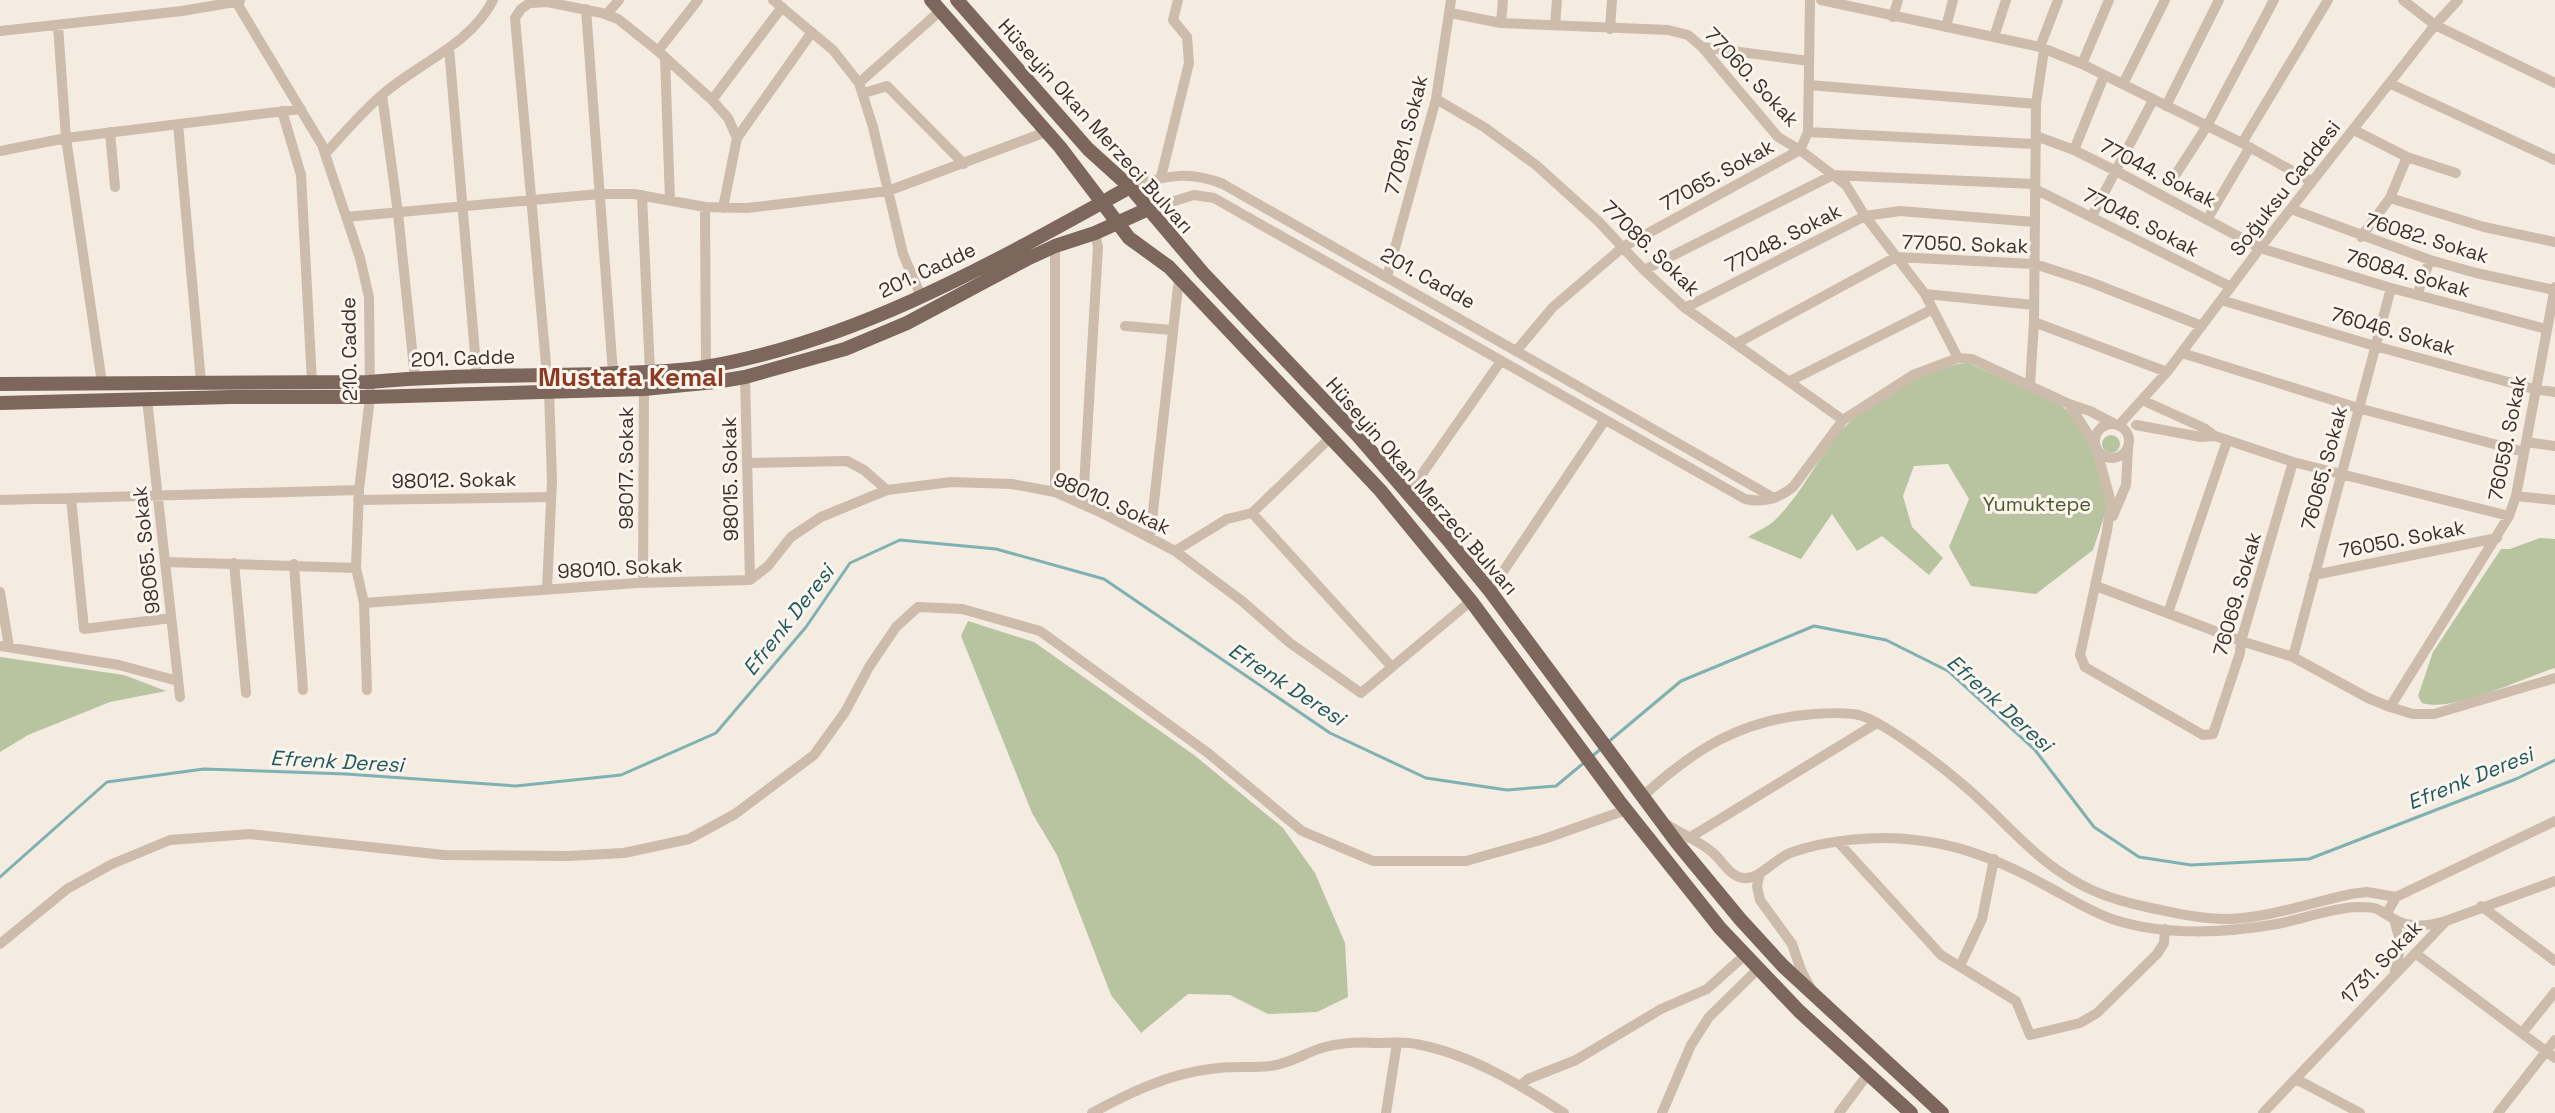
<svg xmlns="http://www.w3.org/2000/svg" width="2555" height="1113" font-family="'Space Grotesk',sans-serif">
<rect width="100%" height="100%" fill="#f4ebe1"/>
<path fill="#b8c4a0" d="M1968 363 2057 402 2069 412 2097 456 2107 508 2093 550 2036 594 1971 586 1949 547 1969 499 1948 464 1914 466 1903 496 1912 527 1943 558 1929 575 1882 536 1857 551 1832 514 1801 559 1748 537C1757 531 1768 527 1775 520 1799 497 1815 464 1835 438 1859 407 1928 365 1968 363Z
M2102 444a9 9 0 1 1 18 0a9 9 0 1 1-18 0Z
M2540 538 2555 539V668C2522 678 2453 713 2422 703L2418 696 2433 652 2501 549H2510Z
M968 621 1034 642 1194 755 1283 828 1315 873 1345 943 1348 997 1317 1012 1268 1014 1230 995 1188 994 1141 1033 1111 995 1057 855 1032 813 961 636Z
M0 657 124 675 166 691 110 702 28 735 0 752Z"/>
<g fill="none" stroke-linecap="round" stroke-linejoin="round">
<path stroke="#7fb0b2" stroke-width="3" d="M1607 743 1681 681 1814 626 1886 640 1948 671 2035 750 2094 827 2139 857 2191 865 2309 859 2516 779 2555 760
M1591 757 1602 748
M0 877 107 782 204 769 346 774 516 786 621 775 716 733 806 627 850 563 900 540 996 549 1104 579 1330 733 1426 778 1507 790 1556 786 1586 761"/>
<path stroke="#cdbbac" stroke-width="10" d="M235 0 322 145 360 258 369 297 370 397 359 490 356 568 364 603 367 690
M534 0 521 9 515 18 547 375
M773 0 833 50 859 83 873 127 903 254 921 296
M1821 0 2040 47 2082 64 2242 143 2312 182
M2403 0 2435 25 2555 83
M531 3 547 2 602 13 618 19 658 51 712 100 728 118 737 138
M586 9 613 373
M1450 13 1501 23 1668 30 1688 35 1702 47 1778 137 1800 150 1846 185 1865 216 1925 294 1958 358
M607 14 619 0
M1893 17 1898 0
M1501 23 1503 0
M1555 25 1557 0
M58 26 66 138 102 383
M1946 27 1953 0
M1610 29 1612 0
M0 31 182 11 240 1
M1994 37 2006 0
M1702 47 1809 61
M2040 47 2058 0
M449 48 477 377
M658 51 698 0
M665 57 670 200
M2082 64 2109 0
M859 83 940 11
M2123 84 2165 0
M2391 84 2555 160
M1809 85 2036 104
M864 93 887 86 964 164
M382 95 398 213 415 378
M1436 99 1484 127 1536 165 1598 221 1644 270 1685 308 1843 420
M712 100 782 7
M2166 106 2219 0
M282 111 301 175 312 382
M178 124 201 382
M2354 130 2407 157 2456 173
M110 132 115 187
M1808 132 2036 144
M2036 136 2074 150 2116 171 2260 248 2391 288 2546 329
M2242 143 2328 0
M2074 150 2104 76
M0 151 66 138 301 109
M325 154C344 133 362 112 383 94 419 63 471 44 493 0
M2176 174 2207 126 2274 0
M1161 177 1189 63 1187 37 1173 20 1178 0
M1130 187C1165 176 1188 170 1223 184L1774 498
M2035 189 2231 287
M642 195 650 373
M2390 198 2484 227 2555 242
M705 207 706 366
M723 208 737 138 812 32
M1148 209 1194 195 1214 198 1745 499C1764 503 1778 499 1793 487L1843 420 1913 375 1958 358 1972 359 2069 404 2090 411 2113 423
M2291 209 2430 260 2476 273 2554 290
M2092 216 2153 100
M346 217 599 194H634L705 207 747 208 888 191 1046 132
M2208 218 2250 147
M2361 237 2390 198 2407 157
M1644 270 1833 175 2035 184
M1387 277 1436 99 1451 0
M1925 294 2034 305
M2417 295 2430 260
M2221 300 2375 346 2534 389 2555 392
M1685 308 1865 216 1900 211 2035 222
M2034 322 2167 372
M1125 326 1172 330
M1737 343 1896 257 2035 264 2090 282 2202 326
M1517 350 1553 307 1623 247 1800 150 1808 132 1810 0
M2182 353 2358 408 2524 452
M745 377 750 580
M1790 381 1931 310
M2030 385 2034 322 2036 104 2044 50
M147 399 180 697
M2142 400 2204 428 2215 436 2293 462 2509 516
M2069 404 2095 445
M2095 441a17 17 0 1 1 34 0a17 17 0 1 1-34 0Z
M2119 425 2167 372 2260 248 2435 25 2458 0
M2136 425 2201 437 2215 436
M2526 442 2555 446
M2097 451 2111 502 2107 531 2080 655 2085 667 2203 735 2213 734 2240 653 2241 641 2293 462
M747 463 847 461 864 470 887 490
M1055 492V246
M1408 494 1501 361
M2516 496 2555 500
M71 498 84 629 171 618
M0 500 359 490
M358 500 551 497
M1083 504 1098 247 1095 233
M1252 513 1392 667
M2113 516 2126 485 2128 449
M1150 538 1179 278
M1175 551 1227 519 1252 513 1330 438
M166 562 356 568
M234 563 246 693
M294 564 303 690
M2314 575 2497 538
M643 583 644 389
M2096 586 2241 641 2293 657 2368 698 2390 707 2413 714H2434L2555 678
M547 589 552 481 549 391
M1490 591 1605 420
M0 592 9 647
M364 603 637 583 750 580 768 566 791 537 821 517 887 490 951 482 1012 484 1055 492 1104 514 1175 551 1242 601 1290 643 1361 693 1471 601
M2168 613 2227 441
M0 646 119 665 178 681
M2293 657 2391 288
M2390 707 2509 516 2516 496 2555 287
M1642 797C1694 749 1742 719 1814 714 1828 713 1845 712 1859 715 1883 721 1941 766 1961 783 2008 822 2036 865 2094 891 2112 899 2132 904 2151 908 2176 913 2200 919 2227 919 2264 919 2314 902 2351 894L2367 892 2396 897
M1666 824C1681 834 1699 841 1712 852 1722 860 1729 876 1743 878 1760 880 1774 859 1790 853 1825 840 1878 835 1915 840 1960 844 2003 862 2043 884 2066 896 2090 912 2115 920 2165 936 2226 933 2277 924 2303 919 2331 908 2357 907 2380 907 2376 909 2394 919 2410 929 2429 926 2446 921
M1689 838 1877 723
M1839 843 1941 955 2016 1001 2030 1035 2080 1023 2097 1013 2157 954 2164 943 2165 929
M1760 873 1757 886 1760 900 1792 944 1801 970 1810 987
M2481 906 2555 961
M2387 913 2396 897 2555 821
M2394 919 2401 945 2395 971
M0 944 67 889 112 864 170 840 250 834 444 855 568 856 624 853 689 839 735 814 814 755 845 712 869 667 896 627 918 607 962 609 1040 631 1208 753 1302 831 1373 861H1466L1544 839 1626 810
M2415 953 2555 1058
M1960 966 1982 919 1994 859
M2522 1033 2555 992
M2296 1079 2360 1113
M1521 1085 1528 1079 1576 1060 1661 1009 1707 989 1745 955
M1092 1113C1129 1093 1168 1074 1210 1069 1230 1066 1250 1068 1270 1066 1290 1064 1306 1052 1325 1047 1341 1043 1359 1042 1375 1043 1388 1043 1403 1041 1416 1044 1470 1054 1519 1084 1564 1113
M1386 1113 1397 1043
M1662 1113 1691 1045 1709 1017 1758 969
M1839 1113 1868 1074
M2263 1113 2446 921 2555 881
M2498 1113 2555 1040"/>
<path stroke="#7d675c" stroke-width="14" d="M931 0 1060 147 1129 238 1169 267 1380 490 1471 601 1619 801 1720 928 1799 1011 1911 1113
M957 0 1088 149 1130 187 1203 273 1358 436 1449 541 1490 591 1678 844 1740 919 1783 966 1942 1113
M0 384 369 382C444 375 520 376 596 374 633 372 669 373 705 367 858 341 996 261 1130 187
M0 403 231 397H370L644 389 715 382 745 377 845 349 907 323 1027 259 1055 246 1095 233 1148 209"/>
</g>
<g text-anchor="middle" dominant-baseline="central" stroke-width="6" stroke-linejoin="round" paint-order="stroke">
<g font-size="20" fill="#3b302b" stroke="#fbf5ee">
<text transform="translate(1752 77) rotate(47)">77060. Sokak</text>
<text transform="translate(1096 126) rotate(48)">Hüseyin Okan Merzeci Bulvarı</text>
<text transform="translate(1406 135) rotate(-76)">77081. Sokak</text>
<text transform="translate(2158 173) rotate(27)">77044. Sokak</text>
<text transform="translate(1717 175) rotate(-29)">77065. Sokak</text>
<text transform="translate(2285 188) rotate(-52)">Soğuksu Caddesi</text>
<text transform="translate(2141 222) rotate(27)">77046. Sokak</text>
<text transform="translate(1783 238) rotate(-27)">77048. Sokak</text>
<text transform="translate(2427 238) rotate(17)">76082. Sokak</text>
<text transform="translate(1965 244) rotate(2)">77050. Sokak</text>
<text transform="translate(1651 248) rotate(44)">77086. Sokak</text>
<text transform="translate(927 270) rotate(-25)">201. Cadde</text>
<text transform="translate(2408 273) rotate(16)">76084. Sokak</text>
<text transform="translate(1428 278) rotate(29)">201. Cadde</text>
<text transform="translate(2393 331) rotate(16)">76046. Sokak</text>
<text transform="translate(349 349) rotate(-91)">210. Cadde</text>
<text transform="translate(463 358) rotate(-2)">201. Cadde</text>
<text transform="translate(2507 438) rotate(-79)">76059. Sokak</text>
<text transform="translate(626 468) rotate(-90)">98017. Sokak</text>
<text transform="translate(2324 468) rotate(-75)">76065. Sokak</text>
<text transform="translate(730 479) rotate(-91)">98015. Sokak</text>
<text transform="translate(454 480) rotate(-1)">98012. Sokak</text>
<text transform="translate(1422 486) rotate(49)">Hüseyin Okan Merzeci Bulvarı</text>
<text transform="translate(1112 503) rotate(24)">98010. Sokak</text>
<text transform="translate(2402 539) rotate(-11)">76050. Sokak</text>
<text transform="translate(146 550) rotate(-96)">98065. Sokak</text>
<text transform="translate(620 568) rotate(-3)">98010. Sokak</text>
<text transform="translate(2237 594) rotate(-74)">76069. Sokak</text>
<text transform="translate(2381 962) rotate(-46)">1731. Sokak</text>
</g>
<g font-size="20" fill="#4a5a2e" stroke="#fbf5ee">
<text x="2037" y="504">Yumuktepe</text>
</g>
<g font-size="21" font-style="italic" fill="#1f5a5e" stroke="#fbf5ee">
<text transform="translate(788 620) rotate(-52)">Efrenk Deresi</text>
<text transform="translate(1287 684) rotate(33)">Efrenk Deresi</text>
<text transform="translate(2000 703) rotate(42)">Efrenk Deresi</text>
<text transform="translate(337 761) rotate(3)">Efrenk Deresi</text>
<text transform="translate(2470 778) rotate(-22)">Efrenk Deresi</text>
</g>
<g font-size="26" font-weight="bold" fill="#8c3b22" stroke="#fbf5ee">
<text x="631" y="377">Mustafa Kemal</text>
</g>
</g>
</svg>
